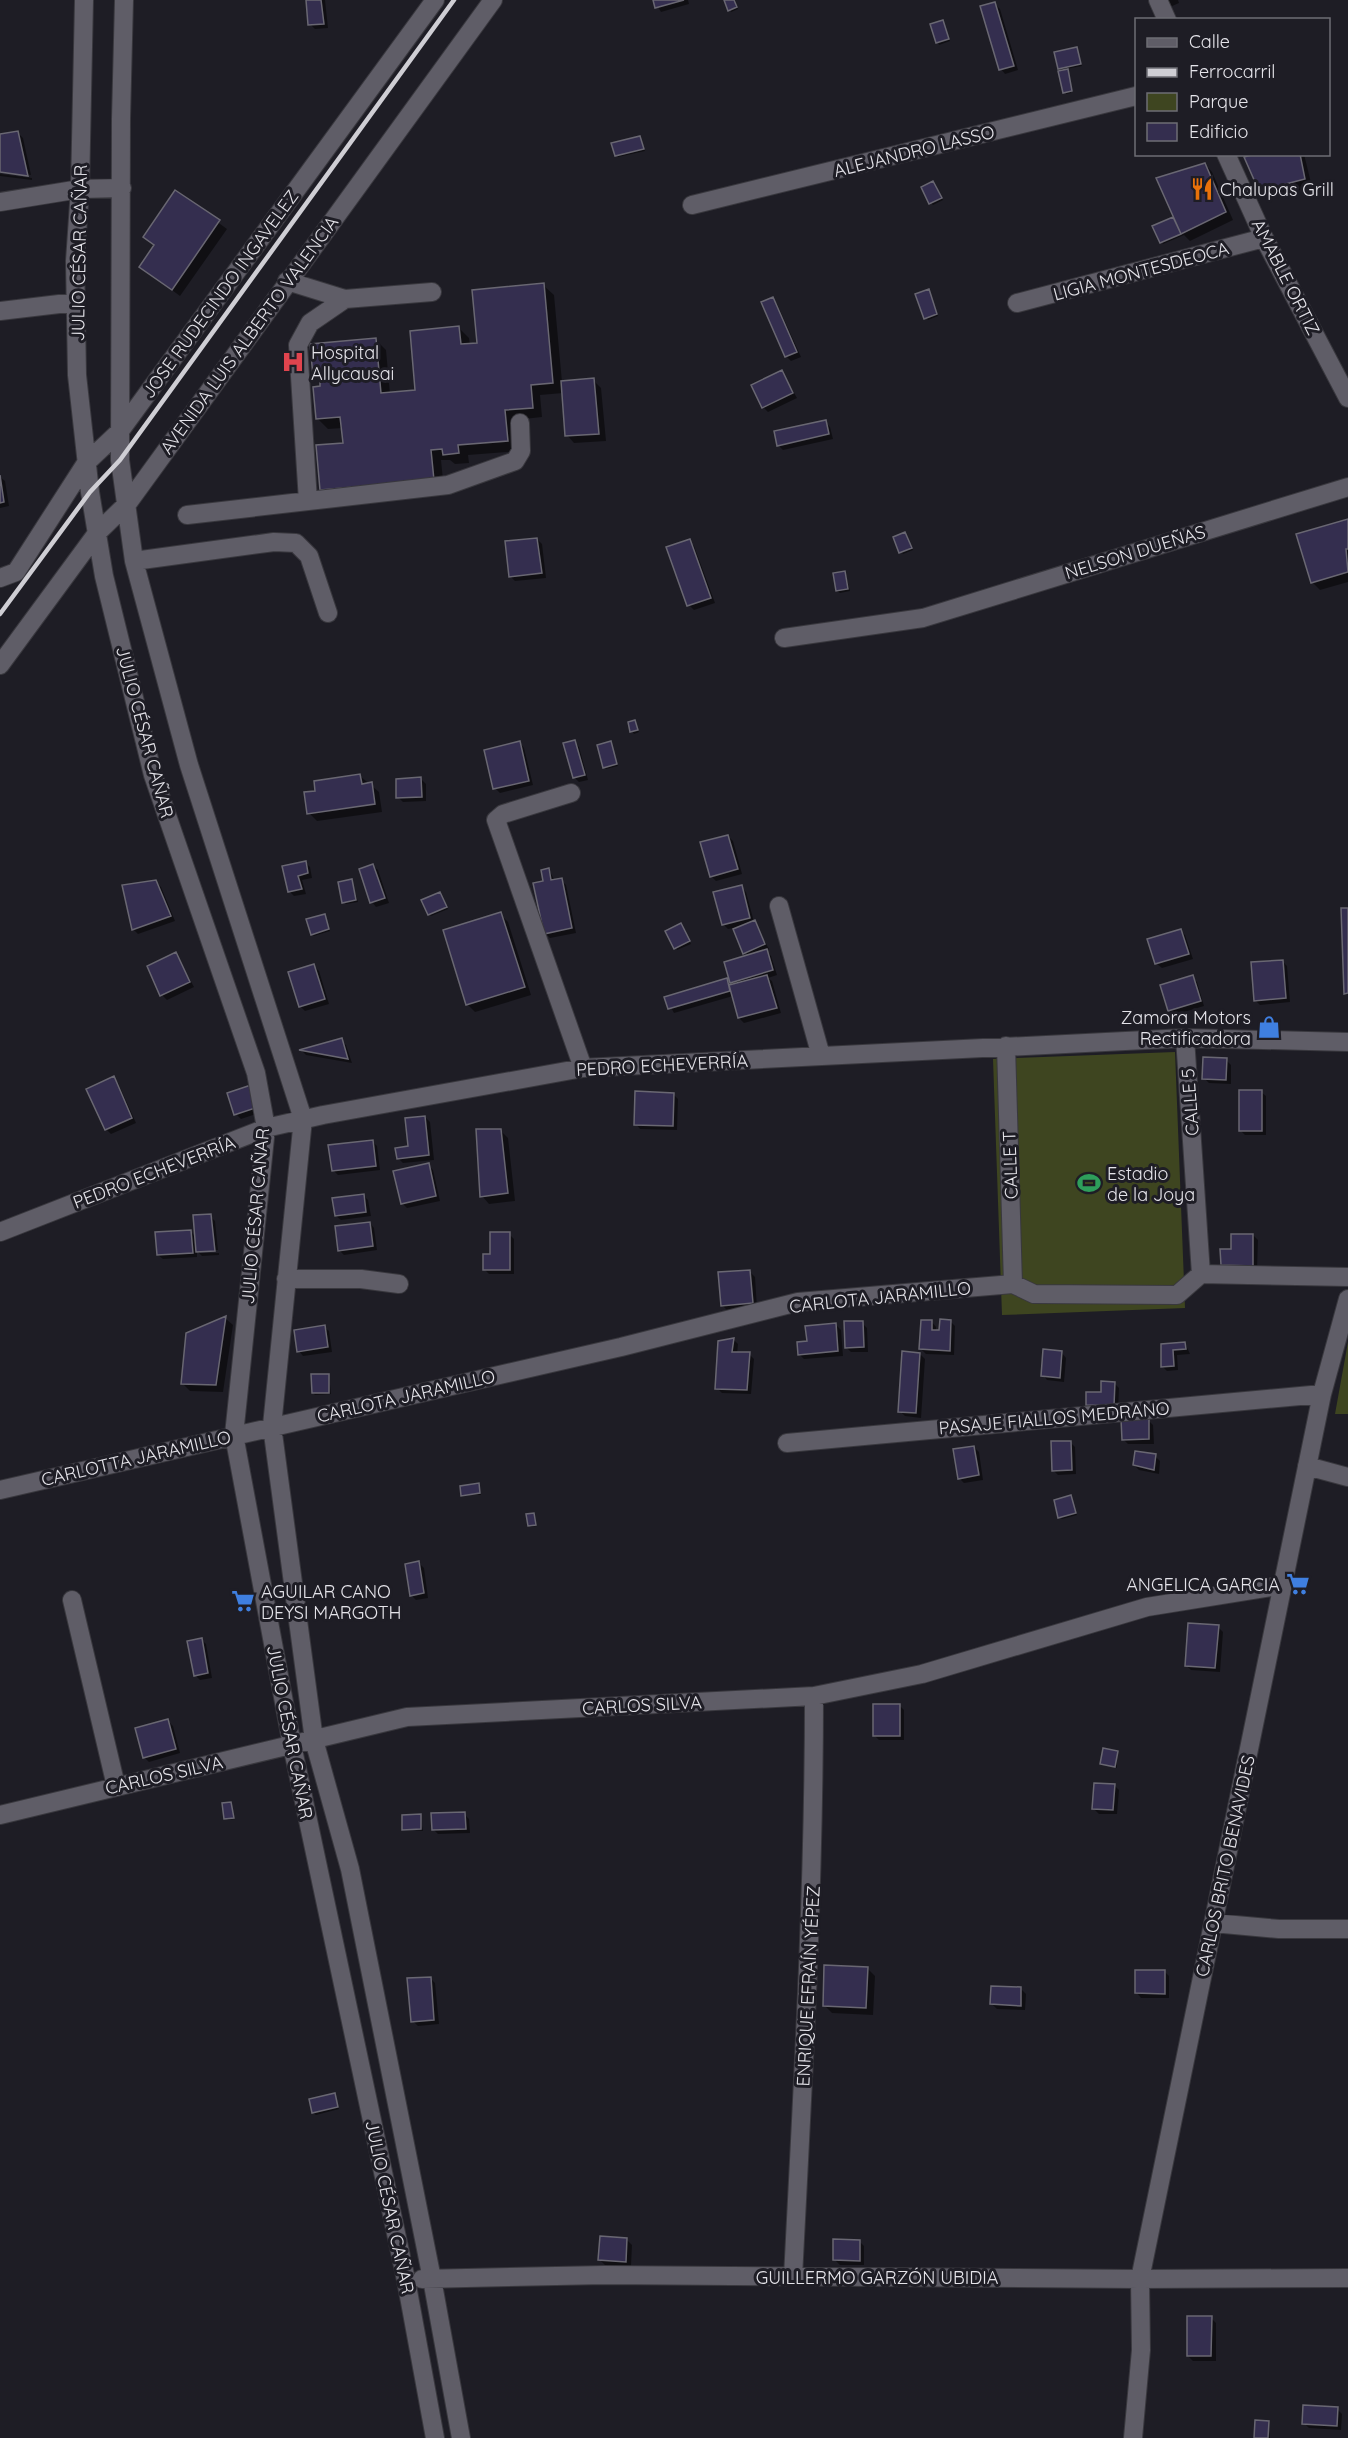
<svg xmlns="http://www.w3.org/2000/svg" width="1348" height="2438" font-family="Quicksand,sans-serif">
<rect width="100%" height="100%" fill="#1e1d25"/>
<path fill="#3e4520" d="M1175 1052 1185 1308 1002 1315 993 1059Z
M1348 1342V1414H1335Z"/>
<path fill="#0007" d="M307 0H325L328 28 315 29 310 24Z
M654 0H688L689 4 661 12Z
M726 0H735L738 9 731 12Z
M1165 0H1178L1179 3 1170 7Z
M995 4 1000 9 1018 70 1005 74 1001 69Z
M942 22 950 41 939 45 932 25Z
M1077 49 1082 66 1066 69 1071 93 1066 94 1063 72 1059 68Z
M18 133 23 138 31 175 0 171V135Z
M640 137 645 151 618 157 616 155Z
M1262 154H1304L1312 187 1268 198 1261 190Z
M1205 164 1212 172 1233 220 1190 241 1184 235 1163 244 1154 227 1175 218Z
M0 174 32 178V180L0 176Z
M935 185 943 200 933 205 931 203Z
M176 192 227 229 180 296 141 267 155 246 145 237Z
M543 285 554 295 562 382 593 380 601 388 606 441 574 443 567 435 563 393 540 395 542 417 515 420 518 451 468 455 469 463 455 464 450 460H441L444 490 332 500 321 490 344 444 343 428 328 429 318 419 322 387V382L315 375 375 339 386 350 390 394 417 391 459 328 469 338 470 345 479 344Z
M930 293 938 316 928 320 926 318Z
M772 299 777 304 801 357 791 361 786 356Z
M782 372 797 398 768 412 763 407Z
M825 422 830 427 833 439 783 450 778 445Z
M0 477 5 481 9 506 0 508Z
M1348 521V582L1320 590 1312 582Z
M907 536 913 550 903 554 901 552Z
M537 539 542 544 546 578 515 581 510 576Z
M689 541 694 546 715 603 694 610 689 605Z
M845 572 850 591 840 593 837 591Z
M635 722 639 732 634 734 632 731Z
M574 742 579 747 588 780 579 782 574 777Z
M520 743 524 748 533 785 500 793 495 788Z
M610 743 618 766 606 769 604 767Z
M360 776 379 792 382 812 317 821 309 813 317 792Z
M421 779 426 784V801L403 802 398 797Z
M728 836 733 841 742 874 716 881 711 876Z
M305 862 310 867 312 878 302 880 306 894 294 896 289 891Z
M373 866 378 870 389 903 376 907 372 902Z
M549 870 555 881 561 880 566 885 576 933 550 938 545 933V882Z
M352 881 358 902 346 904 344 902Z
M156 882 161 887 175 921 138 934 133 929Z
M741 887 746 892 754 922 769 949 766 950 771 956 777 975 768 978 772 981 781 1013 744 1023 739 1018 733 996 674 1013 666 998 729 979 748 956 734 928 728 929 723 924Z
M440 894 448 909 431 916 429 914Z
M500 914 508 922 531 995 475 1012 467 1004Z
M324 915 330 931 314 936 312 934Z
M683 927 691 944 677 950 667 932Z
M1180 930 1185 935 1193 959 1162 968 1157 964 1149 940Z
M176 954 194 987 167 1000 162 995Z
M1282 961 1287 966 1290 1002 1260 1005 1255 1000Z
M314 966 319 971 329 1004 305 1011 300 1006Z
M1192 977 1197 982 1204 1006 1174 1015 1169 1010Z
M341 1040 346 1045 352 1063 306 1055 302 1051Z
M1226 1060 1231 1065V1084L1209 1083 1204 1078Z
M113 1078 118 1083 136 1123 111 1134 106 1129Z
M1261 1092 1266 1096V1135H1245L1240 1130Z
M229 1094 262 1112 241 1119 236 1114Z
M673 1094 678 1099 677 1130 640 1129 636 1124Z
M425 1117 430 1122 434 1160 403 1163 398 1158 409 1148Z
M501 1131 508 1138 515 1201 489 1204 482 1196Z
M372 1141 377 1146 380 1170 338 1175 333 1170Z
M428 1165 433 1170 440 1201 407 1208 402 1203Z
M363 1195 368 1200 371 1216 341 1220 336 1216Z
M210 1216 215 1221 218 1250H200V1253H219V1255L202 1256 197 1251V1257L163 1259 158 1255 191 1232 196 1237Z
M370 1223 374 1228 377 1250 344 1255 339 1250Z
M509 1234 514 1239V1274H489L484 1269Z
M1253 1235 1258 1240 1257 1270 1228 1269 1223 1264 1233 1251Z
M750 1272 755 1277 757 1308 727 1310 722 1305Z
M225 1318 233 1325 223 1392 190 1391 182 1383Z
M950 1321 955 1326 954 1355 926 1354 921 1349 932 1322 936 1327V1332H941Z
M862 1323 867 1328 868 1352H851L846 1347Z
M836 1325 841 1330 843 1356 804 1359 799 1354 808 1342Z
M324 1327 329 1331 332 1352 303 1356 299 1351Z
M733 1339 738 1344 737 1354H749L754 1359 751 1394 722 1393 717 1388Z
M1185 1343 1190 1354 1177 1355 1178 1370 1167 1371 1162 1366 1163 1345Z
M1062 1353 1066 1358 1064 1382 1047 1380 1043 1375Z
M920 1354 925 1359 921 1418 905 1416 900 1411Z
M329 1375 331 1394 315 1395 313 1393Z
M1114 1383 1119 1388 1118 1410 1092 1409 1087 1404Z
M1148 1420 1153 1425 1154 1444H1128L1123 1439Z
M1070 1442 1075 1447 1076 1474 1058 1475 1053 1470Z
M974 1447 979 1452 983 1480 964 1483 959 1478Z
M1155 1456 1160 1461 1159 1474 1139 1470 1134 1465Z
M478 1485 481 1495H462Z
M1071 1497 1077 1515 1062 1519 1060 1517Z
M534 1514 537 1526 531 1527 529 1525Z
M419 1563 424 1568 428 1598 416 1600 411 1595Z
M1218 1627 1223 1632 1220 1672 1191 1670 1186 1665Z
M201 1639 206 1644 212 1678 200 1680 195 1675Z
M899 1705 904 1710V1740H879L874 1735Z
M168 1721 173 1726 180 1753 149 1762 144 1757Z
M1117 1752V1768L1102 1764Z
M1114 1785 1119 1790 1117 1814H1099L1094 1809Z
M231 1803 235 1819 228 1820 226 1818Z
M464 1814 469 1819 470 1833 438 1834 433 1829Z
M420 1816 423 1831 403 1829Z
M868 1969 875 1976 873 2015 832 2013 824 2005Z
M1164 1971 1169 1976V1998H1141L1137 1993Z
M430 1978 435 1983 439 2024 418 2026 413 2021Z
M1021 1989 1026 1994 1025 2010 997 2009 992 2004Z
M335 2095 339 2109 316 2115 313 2113Z
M627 2240 632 2245 631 2266 605 2265 600 2260Z
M859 2241 864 2246V2265H840L835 2260Z
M1211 2318 1216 2323V2361H1193L1188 2356Z
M1337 2409 1342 2414 1341 2430 1309 2428 1304 2423Z
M1268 2423 1270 2438H1255Z"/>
<path fill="#342e4f" stroke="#696772" stroke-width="1.5" d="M306 0H321L324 24 308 25Z
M653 0H684L655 8Z
M724 0H734L737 7 728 11Z
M995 2 1014 66 999 70 980 6Z
M943 20 949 39 936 43 930 24Z
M1077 47 1081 64 1058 69 1054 52Z
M1068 69 1072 91 1063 93 1058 71Z
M18 131 28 176 0 172V134Z
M640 136 644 149 615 156 611 143Z
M1255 154H1300L1305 179 1259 191 1244 157Z
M1205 163 1226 212 1181 234 1156 178Z
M933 181 942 198 929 204 921 187Z
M175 190 220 220 172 290 139 267 154 245 143 237Z
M1173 217 1181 234 1160 243 1152 226Z
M544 283 553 383 531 385 533 408 505 410 508 441 458 445 459 453 443 455 442 449 431 450 434 480 320 490 316 445 343 443 340 417 316 419 313 387 320 386V375L313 376 310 344 376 338 381 393 415 390 410 331 459 326 461 344 477 343 472 290Z
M929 289 937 314 924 319 915 294Z
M773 297 797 352 785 357 761 302Z
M782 370 793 393 762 408 751 385Z
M594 378 599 434 565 436 561 381Z
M826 420 829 434 777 446 774 431Z
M0 475 4 502 0 503Z
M1348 519V549H1346L1348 572 1311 583 1296 534Z
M905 532 912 548 899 553 893 537Z
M537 538 542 573 509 577 505 541Z
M690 539 711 598 687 606 666 547Z
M845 571 848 589 836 591 833 573Z
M635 720 638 730 630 732 628 722Z
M575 740 585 775 573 778 563 743Z
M520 741 529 781 493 789 484 750Z
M611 741 617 764 603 768 597 745Z
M360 774 362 784 372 782 375 804 307 814 304 792 315 791 314 781Z
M421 777 422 797 396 798V779Z
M728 835 738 869 710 877 700 842Z
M306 861 308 873 298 876 302 889 288 892 282 866Z
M373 864 385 898 370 903 359 869Z
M549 868 551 880 562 878 572 928 544 934 533 883 543 881 541 870Z
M352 879 356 900 342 903 338 882Z
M156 880 171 916 132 930 122 885Z
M742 885 750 918 722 925 713 892Z
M440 892 447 907 428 915 421 900Z
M1341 908H1348V993L1344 994Z
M501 912 525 987 466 1005 443 930Z
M325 914 329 929 311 935 306 919Z
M755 920 765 944 743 954 733 929Z
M681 923 690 941 674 949 665 931Z
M1181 929 1189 954 1155 964 1147 939Z
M767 949 773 970 730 983 724 962Z
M176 952 190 982 160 996 147 966Z
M1283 960 1286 998 1254 1001 1251 962Z
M314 964 325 999 299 1007 288 972Z
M767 975 777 1008 738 1018 729 985Z
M1193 975 1201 1001 1168 1011 1160 985Z
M727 978 730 991 668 1009 664 997Z
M342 1038 348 1059 299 1050Z
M1203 1057 1227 1058 1226 1080 1202 1079Z
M114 1076 132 1118 105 1130 86 1089Z
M251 1085 258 1107 234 1115 227 1093Z
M1239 1090H1262V1131H1239Z
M635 1091 674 1093 673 1126 634 1125Z
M425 1116 429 1155 397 1159 395 1148 408 1146 405 1118Z
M476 1129H501L508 1193 480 1197Z
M373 1140 376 1166 332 1171 328 1145Z
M429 1163 436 1196 401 1204 393 1171Z
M364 1194 366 1212 335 1216 332 1198Z
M211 1214 215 1251 196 1252 193 1215Z
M370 1222 373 1246 338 1251 335 1226Z
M191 1230 193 1253 157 1255 155 1232Z
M490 1232H510V1270H483V1254H490Z
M1231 1234H1253V1266L1221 1265 1220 1249H1231Z
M750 1270 753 1303 721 1306 718 1272Z
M226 1316 216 1385 181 1384 186 1333Z
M940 1319 951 1320 950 1351 919 1349 921 1320H932V1330H939Z
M844 1321H863L864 1347 845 1348Z
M836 1323 838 1351 798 1355 797 1342 807 1341 805 1326Z
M325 1325 328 1347 297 1352 294 1330Z
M734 1338 732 1352H750L747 1390 715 1389 718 1341Z
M1185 1342 1186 1349 1173 1350 1174 1366 1161 1367V1344Z
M1043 1349 1062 1351 1060 1378 1041 1376Z
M902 1351 920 1353 916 1413 898 1412Z
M311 1374H329V1393H312Z
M1101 1381 1115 1382 1114 1406 1086 1405V1392H1101Z
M1149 1418V1439L1122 1440 1121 1419Z
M1051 1441H1071L1072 1470 1052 1471Z
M974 1446 979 1475 958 1479 953 1449Z
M1135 1451 1156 1454 1154 1470 1133 1465Z
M479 1483 480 1493 461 1496 460 1486Z
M1071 1495 1076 1513 1058 1518 1054 1500Z
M534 1513 536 1525 528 1526 526 1514Z
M419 1561 424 1593 410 1596 405 1564Z
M1188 1623 1219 1625 1215 1668 1185 1666Z
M202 1638 208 1673 194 1676 187 1641Z
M873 1704H900V1736H873Z
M168 1719 176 1749 143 1758 135 1728Z
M1103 1748 1118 1751 1115 1767 1100 1764Z
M1094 1783 1115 1784 1113 1810 1092 1809Z
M231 1802 234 1818 224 1819 222 1803Z
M465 1812 466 1829 432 1830 431 1813Z
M421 1814V1829L402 1830V1815Z
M824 1965 868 1967 866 2008 823 2006Z
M1135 1970H1165V1994L1135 1993Z
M431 1977 434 2020 411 2022 407 1978Z
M991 1986 1021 1987V2006L990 2004Z
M335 2093 338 2107 312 2113 309 2099Z
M600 2236 627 2238 626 2262 598 2260Z
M833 2239 860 2240V2261L833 2260Z
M1187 2316H1212L1211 2356H1187Z
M1303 2405 1338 2407 1337 2426 1302 2424Z
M1255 2420 1269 2421 1268 2438H1254Z"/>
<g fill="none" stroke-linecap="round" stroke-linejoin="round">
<g stroke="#39383e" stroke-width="20">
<path id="minor" d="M84 0 80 189 75 261 77 375 90 492 104 576 153 775 256 1073 266 1128 234 1435 292 1745 406 2280 435 2438
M124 0 121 119 120 460 134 561 189 765 303 1119 272 1426 314 1740 350 1869 432 2279 461 2438
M1158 0 1167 20
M1226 154 1264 238 1348 398
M0 202 80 189 122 188
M692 205 1136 96
M287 281 345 299 432 292
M1017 303 1264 238
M0 311 76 302
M308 501 298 345 310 323 345 299
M187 515 448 485 515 461 521 451 520 423
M134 561 274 542 296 543 309 556 328 613
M0 578 16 572 86 463 120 431 435 0
M784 638 923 618 1348 487
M0 665 97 533 128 503 493 0
M571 793 503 814 496 820 583 1068
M779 906 821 1056
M1185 1038 1201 1274
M1006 1046 1013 1284
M0 1232 266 1128 323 1115 583 1068 1185 1038 1348 1042
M286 1279H361L399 1284
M787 1443 1322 1394
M1307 1466 1348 1477
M0 1490 621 1347 798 1302 1013 1284 1034 1294 1177 1295 1201 1274 1348 1277
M72 1600 116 1786
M0 1815 407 1717 814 1696 922 1674 1147 1607 1283 1585
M1213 1923 1279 1929H1348
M793 2277C803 2083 814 1890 814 1696
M422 2279 604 2275 1140 2279 1348 2278
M1133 2438 1141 2350 1140 2279 1322 1394 1348 1299"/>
</g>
<use href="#minor" stroke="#5f5d67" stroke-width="18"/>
<path stroke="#cfced4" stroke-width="4.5" d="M0 614 90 492 120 460 454 0"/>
</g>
<defs>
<g id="restaurant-bare" transform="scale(1.8)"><path d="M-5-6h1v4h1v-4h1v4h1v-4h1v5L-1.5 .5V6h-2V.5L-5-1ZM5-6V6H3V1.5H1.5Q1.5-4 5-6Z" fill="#e8710a" stroke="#1e1d25" stroke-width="2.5" paint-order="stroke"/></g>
<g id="hospital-bare" transform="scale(1.8)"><path d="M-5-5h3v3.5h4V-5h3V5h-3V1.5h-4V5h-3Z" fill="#e0444e" stroke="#1e1d25" stroke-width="2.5" paint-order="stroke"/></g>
<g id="shop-bare" transform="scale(1.8)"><path d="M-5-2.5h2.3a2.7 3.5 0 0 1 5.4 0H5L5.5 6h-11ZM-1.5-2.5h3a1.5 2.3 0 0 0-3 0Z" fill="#3f7fe0" stroke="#1e1d25" stroke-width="2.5" paint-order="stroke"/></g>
<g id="stadium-bare" transform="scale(1.8)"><path d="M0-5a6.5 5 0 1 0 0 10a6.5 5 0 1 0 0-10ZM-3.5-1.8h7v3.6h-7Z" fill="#2e9e5b" stroke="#1e1d25" stroke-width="2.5" paint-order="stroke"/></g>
<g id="supermarket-bare" transform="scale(1.8)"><path d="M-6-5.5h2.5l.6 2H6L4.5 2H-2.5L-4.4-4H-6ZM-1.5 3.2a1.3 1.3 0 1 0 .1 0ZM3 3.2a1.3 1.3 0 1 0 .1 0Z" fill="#3f7fe0" stroke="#1e1d25" stroke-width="2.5" paint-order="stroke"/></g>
</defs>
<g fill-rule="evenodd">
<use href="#restaurant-bare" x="1202" y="189"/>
<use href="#hospital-bare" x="293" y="362"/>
<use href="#shop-bare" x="1269" y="1027"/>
<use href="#stadium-bare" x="1089" y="1183"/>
<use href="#supermarket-bare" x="1298" y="1584"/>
<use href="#supermarket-bare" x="243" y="1601"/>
</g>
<g text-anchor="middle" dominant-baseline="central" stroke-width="6" stroke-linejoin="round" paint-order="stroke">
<g font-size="18" fill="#e5e4ea" stroke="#1e1d25">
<text transform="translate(914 151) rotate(-14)">ALEJANDRO LASSO</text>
<text transform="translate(79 253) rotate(-89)">JULIO CÉSAR CAÑAR</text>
<text transform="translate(1141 271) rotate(-15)">LIGIA MONTESDEOCA</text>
<text transform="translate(1286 277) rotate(63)">AMABLE ORTIZ</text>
<text transform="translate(220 294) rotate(-54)">JOSE RUDECINDO INGAVELEZ</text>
<text transform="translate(249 335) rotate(-54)">AVENIDA LUIS ALBERTO VALENCIA</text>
<text transform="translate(1135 552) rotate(-17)">NELSON DUEÑAS</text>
<text transform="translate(145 732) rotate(75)">JULIO CÉSAR CAÑAR</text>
<text transform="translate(662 1065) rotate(-3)">PEDRO ECHEVERRÍA</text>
<text transform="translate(1190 1102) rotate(-94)">CALLE 5</text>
<text transform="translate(1010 1165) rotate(-92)">CALLE T</text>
<text transform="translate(154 1172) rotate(-21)">PEDRO ECHEVERRÍA</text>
<text transform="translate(255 1216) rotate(-85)">JULIO CÉSAR CAÑAR</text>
<text transform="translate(880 1297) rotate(-6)">CARLOTA JARAMILLO</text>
<text transform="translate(406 1396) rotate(-13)">CARLOTA JARAMILLO</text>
<text transform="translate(1054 1418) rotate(-5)">PASAJE FIALLOS MEDRANO</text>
<text transform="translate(136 1458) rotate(-13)">CARLOTTA JARAMILLO</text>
<text transform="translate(642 1705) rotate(-3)">CARLOS SILVA</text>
<text transform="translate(290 1732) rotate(79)">JULIO CÉSAR CAÑAR</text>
<text transform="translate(164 1775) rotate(-13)">CARLOS SILVA</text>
<text transform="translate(1225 1866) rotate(-78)">CARLOS BRITO BENAVIDES</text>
<text transform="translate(808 1986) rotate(-87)">ENRIQUE EFRAÍN YÉPEZ</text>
<text transform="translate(390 2207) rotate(78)">JULIO CÉSAR CAÑAR</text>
<text x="877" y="2277">GUILLERMO GARZÓN UBIDIA</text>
</g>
<g font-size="18" fill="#e5e4ea" stroke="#1e1d25" text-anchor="start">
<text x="1220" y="189">Chalupas Grill</text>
<text x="311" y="352">Hospital<tspan x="311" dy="21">Allycausai</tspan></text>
<text x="1251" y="1017" text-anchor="end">Zamora Motors<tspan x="1251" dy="21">Rectificadora</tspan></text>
<text x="1107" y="1173">Estadio<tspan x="1107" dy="21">de la Joya</tspan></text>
<text x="1280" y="1584" text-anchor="end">ANGELICA GARCIA</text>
<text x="261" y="1591">AGUILAR CANO<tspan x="261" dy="21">DEYSI MARGOTH</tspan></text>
</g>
</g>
<rect x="1135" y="18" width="195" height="138" fill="#1e1d25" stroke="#6e6d74" stroke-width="1.5"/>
<rect x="1147" y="38" width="30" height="9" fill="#5f5d67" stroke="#6e6d74" stroke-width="1.5"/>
<text x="1189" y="48" font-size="18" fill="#e5e4ea">Calle</text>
<rect x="1147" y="68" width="30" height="9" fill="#cfced4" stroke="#6e6d74" stroke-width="1.5"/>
<text x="1189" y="78" font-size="18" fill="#e5e4ea">Ferrocarril</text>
<rect x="1147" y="93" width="30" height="18" fill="#3e4520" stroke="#6e6d74" stroke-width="1.5"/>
<text x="1189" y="108" font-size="18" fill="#e5e4ea">Parque</text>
<rect x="1147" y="123" width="30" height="18" fill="#342e4f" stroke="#6e6d74" stroke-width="1.5"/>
<text x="1189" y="138" font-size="18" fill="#e5e4ea">Edificio</text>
</svg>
